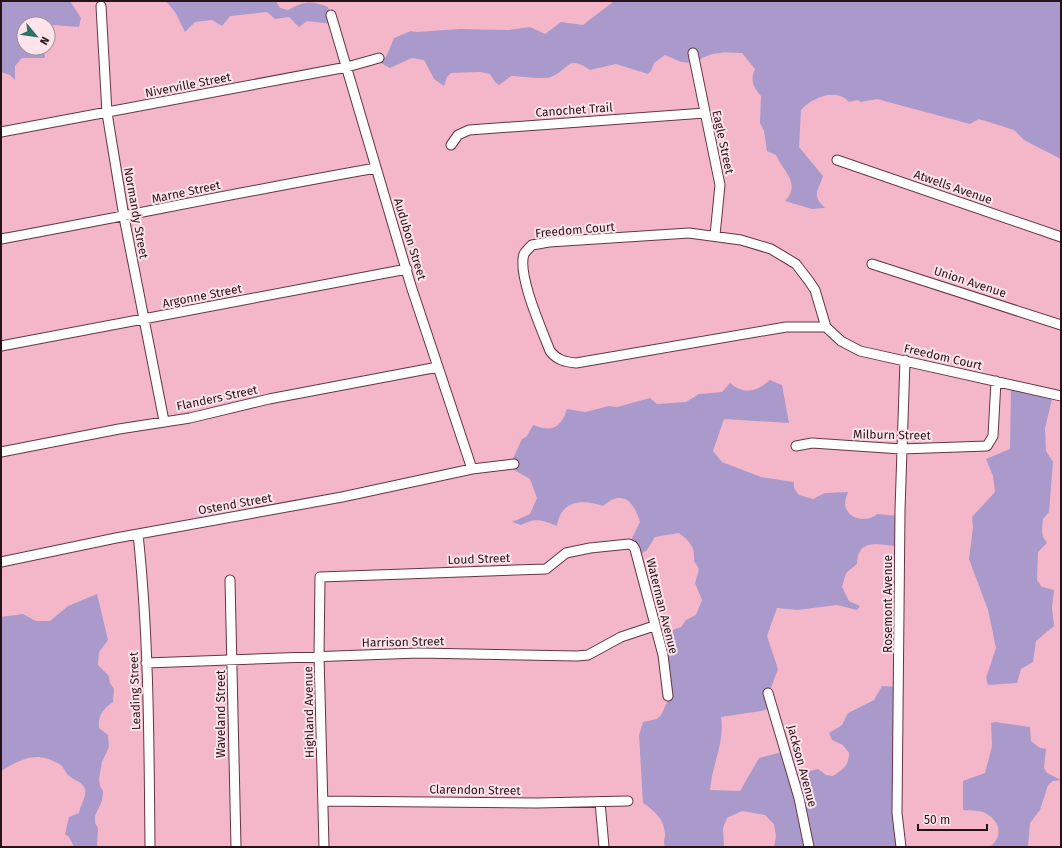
<svg xmlns="http://www.w3.org/2000/svg" width="1062" height="848" font-family="'Fira Sans',sans-serif">
<rect width="100%" height="100%" fill="#f4b7c9"/>
<path fill="#aa9acb" d="M1 1H70L81 18 79 27 52 25 48 27V24H24V48H44L45 58H22L15 66V80L10 75 1 72Z
M166 1H276L280 8 288 10C304 1 311 0 328 7L333 24 307 21 299 27 289 17 275 19 267 12 230 16 222 26 212 20 195 22 185 32 175 12Z
M614 1H1061V159L1024 140 1014 130 979 119 970 124 877 99 861 102 857 100 849 102C837 87 811 98 801 110L799 147 823 176C818 192 811 194 825 208L812 209 785 201C802 184 782 170 776 155L767 151 764 131 760 123 761 96C753 87 750 80 755 69L742 53C725 52 709 51 695 63L681 62 665 55 654 63 651 71 648 74 616 64 590 70C567 54 570 69 551 77 544 80 520 76 511 76L499 85 495 82 490 74 480 72 451 73 447 77 444 86 434 79 424 60 412 58 390 68 377 61 386 57 394 38 411 31 416 32 460 29 509 30 530 27 545 34 561 22 583 25Z
M770 380 782 385 789 423 724 419 713 451 722 462 761 477 794 482V488L799 495 813 499 825 493 848 492C847 495 845 500 845 504 847 520 867 523 877 514L900 516 898 546C878 545 858 537 857 564L846 573 842 587 849 601 860 606 857 610 837 605 797 610 777 608 767 636 778 669 769 693 773 707 761 711 721 717C725 742 712 765 710 790L740 791 759 758 786 751 794 775 818 769 826 775 833 776C843 769 849 766 849 753L843 745 832 740 829 733 842 725 848 713 874 700 882 686 900 687 902 847H774L776 836 774 824 765 815 742 811 727 818 723 828 724 847H665C663 842 665 839 665 834 664 819 654 810 643 803L639 735 643 722 657 719 661 715 669 698 658 635 681 627 686 620 696 615 702 600 695 583 699 569 694 561C695 546 690 542 679 533L655 537 647 550 638 556 629 544 640 522C634 501 622 489 603 506 582 499 561 500 557 526 543 520 535 517 521 525L512 522 530 514 537 498 530 479 509 467 522 439 527 436 533 425C553 433 561 427 567 409L585 412 609 406 617 407 650 398 657 404 686 402 699 394 722 392 730 383C744 395 756 392 770 380Z
M1011 387 1053 395 1045 428 1046 451 1053 462 1049 512 1043 519 1042 531 1043 537 1047 543 1038 552 1037 580 1042 587 1054 590 1052 607 1054 626 1036 641 1033 662 1021 669 1017 683 988 685 986 678 996 648 988 610 969 559 973 527 972 517 995 492 993 476 986 459 1010 449Z
M97 594 108 640 99 652 98 665 109 676 110 683 114 689 113 702C103 709 98 715 99 728L108 735 109 747 102 762 99 779 100 786 103 791 102 801 95 816V823L98 828 97 847H74L69 837 65 834 69 817 79 813C80 806 87 795 85 789 82 781 73 780 68 775 65 772 64 768 61 765 37 750 23 758 1 771V617L23 614 36 621H50L68 606Z
M995 722 1030 727 1031 741 1040 748 1046 749 1044 768 1047 773 1061 780 1053 781 1048 785 1040 810 1030 823 1028 847H990C1005 835 999 819 983 812 977 810 969 811 963 810V781L985 773 992 746 991 723Z"/>
<g fill="none" stroke-linecap="round" stroke-linejoin="round">
<g stroke="#653445" stroke-width="11">
<path id="minor" d="M101 6 107 113 124 217 164 421
M331 15 411 286 472 469
M693 53 720 185 715 235
M1 132 347 67 379 58
M451 145 458 135 469 130 705 113
M837 160 1061 237
M1 239C126 216 251 190 376 168
M872 264 1061 325
M826 327H786L576 363C565 362 557 360 550 351 542 330 517 275 524 254 526 251 529 248 532 245L549 242 689 233 741 240 771 249 796 264 809 281 815 290 826 327 841 341 860 351 1061 396
M1 346 407 269
M796 446 812 443 901 449 987 446 993 436 996 381
M1 452 119 429 190 418 269 399 438 367
M138 534C149 638 149 742 150 847
M1 562 116 538 342 497 472 469 514 464
M230 580 236 847
M146 663 418 653 577 656 588 655 621 637 654 626
M768 693 799 798 809 847
M323 801 537 803 628 801
M600 802 604 847
M324 847 319 656 320 577 546 569 566 553 590 548 629 544 633 546 635 549 663 655 668 696
M901 847 897 813 900 510 905 360"/>
</g>
<use href="#minor" stroke="#fff" stroke-width="9"/>
</g>
<g text-anchor="middle" dominant-baseline="central" stroke-width="4" stroke-linejoin="round" paint-order="stroke">
<g font-size="12" fill="#281219" stroke="#fde3ea">
<text transform="translate(188 85) rotate(-11)">Niverville Street</text>
<text transform="translate(574 110) rotate(-4)">Canochet Trail</text>
<text transform="translate(723 142) rotate(78)">Eagle Street</text>
<text transform="translate(953 187) rotate(19)">Atwells Avenue</text>
<text transform="translate(186 192) rotate(-12)">Marne Street</text>
<text transform="translate(136 213) rotate(80)">Normandy Street</text>
<text transform="translate(575 230) rotate(-5)">Freedom Court</text>
<text transform="translate(410 239) rotate(73)">Audubon Street</text>
<text transform="translate(970 282) rotate(18)">Union Avenue</text>
<text transform="translate(202 296) rotate(-11)">Argonne Street</text>
<text transform="translate(943 357) rotate(13)">Freedom Court</text>
<text transform="translate(217 398) rotate(-12)">Flanders Street</text>
<text transform="translate(892 435) rotate(1)">Milburn Street</text>
<text transform="translate(235 504) rotate(-10)">Ostend Street</text>
<text transform="translate(479 559) rotate(-2)">Loud Street</text>
<text transform="translate(888 604) rotate(-90)">Rosemont Avenue</text>
<text transform="translate(662 606) rotate(76)">Waterman Avenue</text>
<text transform="translate(403 642) rotate(-1)">Harrison Street</text>
<text transform="translate(135 691) rotate(-92)">Leading Street</text>
<text transform="translate(309 712) rotate(-91)">Highland Avenue</text>
<text transform="translate(221 714) rotate(-90)">Waveland Street</text>
<text transform="translate(802 766) rotate(75)">Jackson Avenue</text>
<text transform="translate(475 790) rotate(1)">Clarendon Street</text>
</g>
</g>
<rect width="1062" height="848" fill="none" stroke="#281219" stroke-width="4"/>
<g transform="translate(36 36) rotate(119)"><circle r="19" fill="#fde3ea" stroke="#a88f96"/>
<path d="M0-3L7 15L0 10L-7 15Z" fill="#2c7164"/>
<text y="-6" font-size="11" font-weight="bold" text-anchor="middle" fill="#281219">N</text>
</g>
<path d="M918 824v6h69v-6" fill="none" stroke="#281219" stroke-width="2"/>
<text x="924" y="824" font-size="12" fill="#281219" stroke="#fde3ea" stroke-width="3" paint-order="stroke">50 m</text>
</svg>
